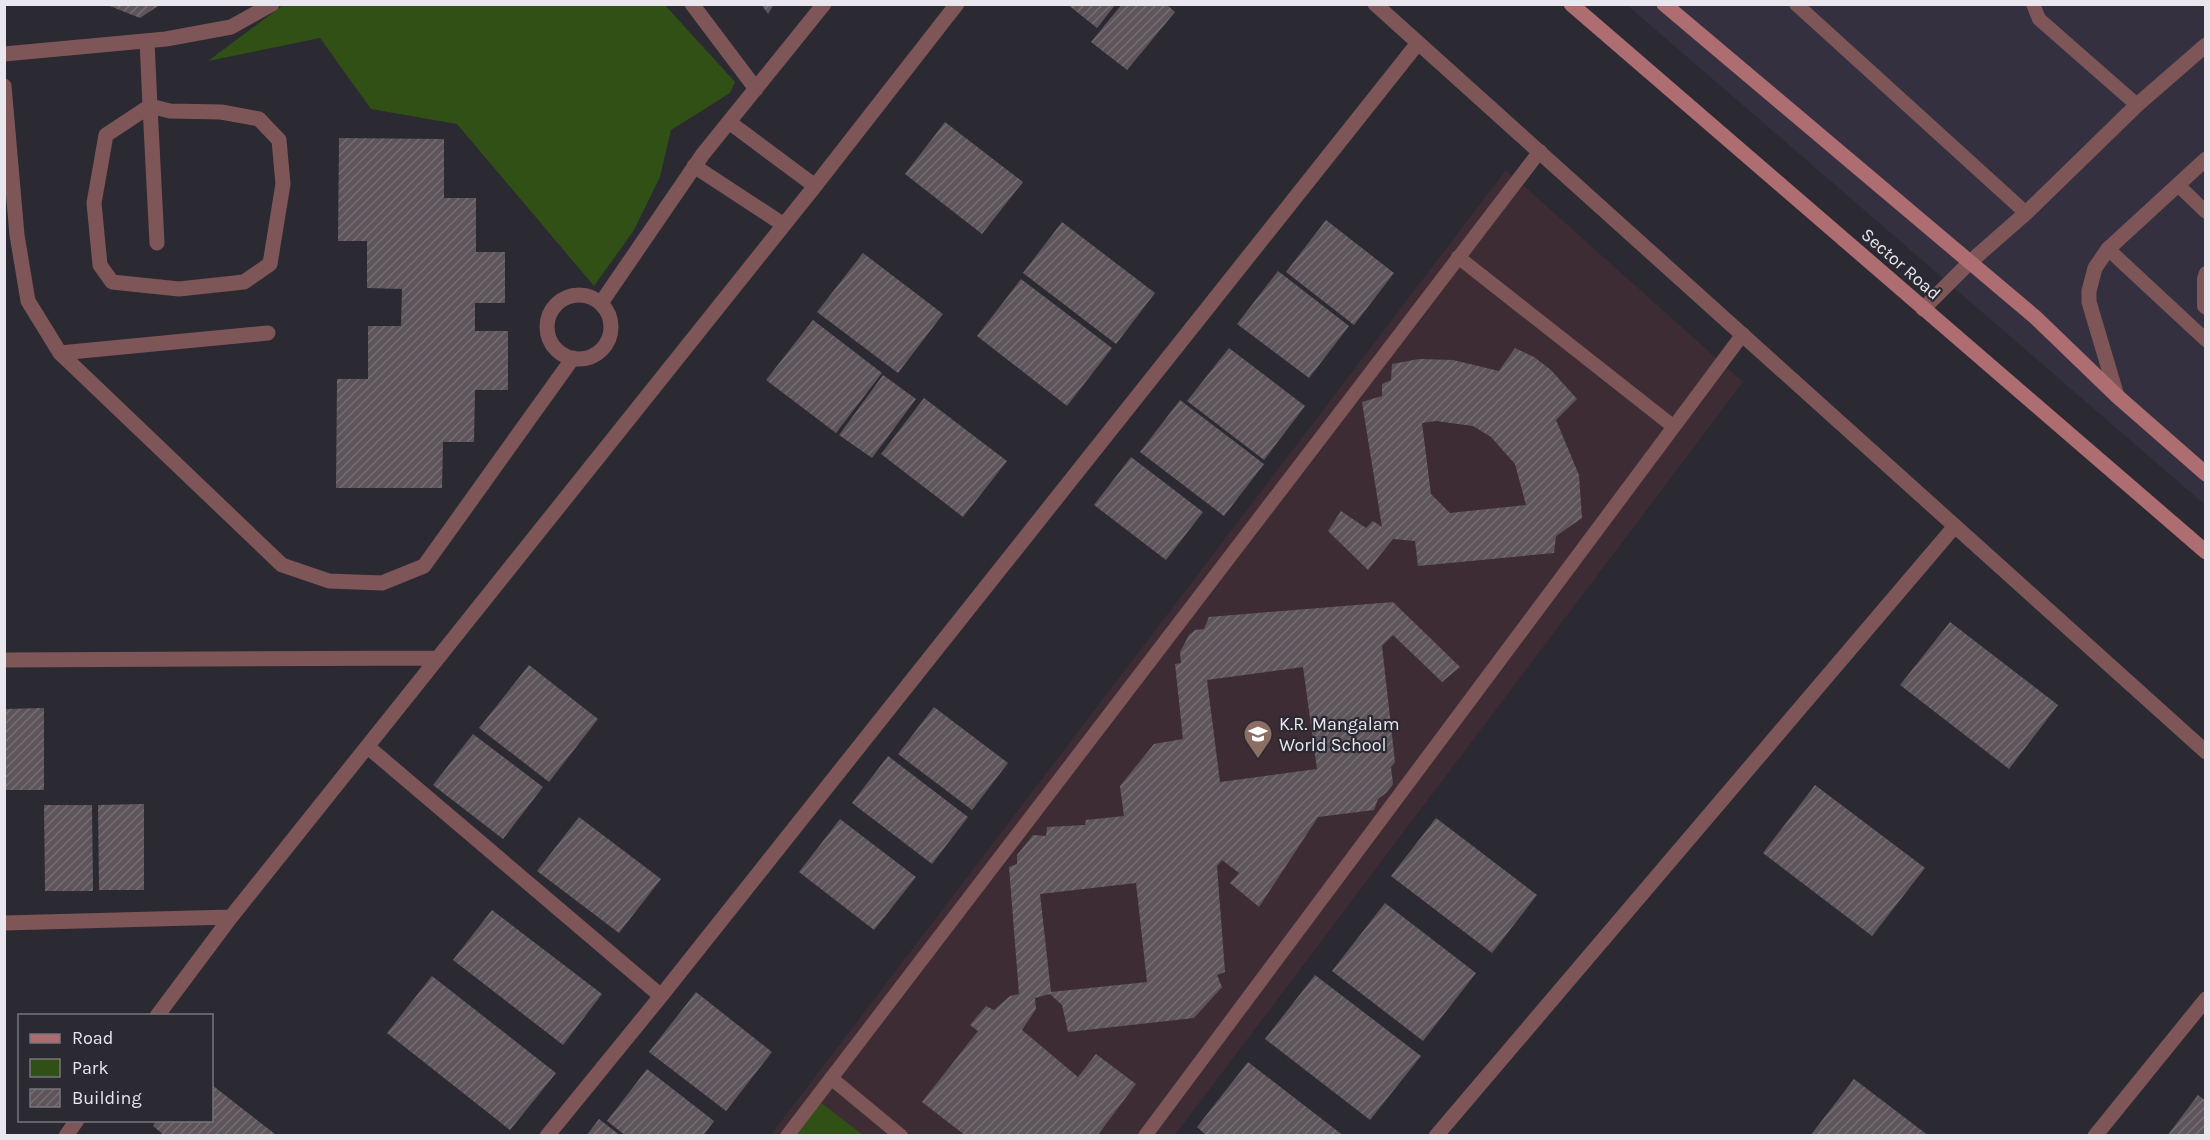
<svg xmlns="http://www.w3.org/2000/svg" width="2210" height="1140" font-family="Karla,sans-serif">
<defs>
<pattern id="building-hatch" width="6" height="6" patternUnits="userSpaceOnUse" patternTransform="scale(1.5)"><rect width="6" height="6" fill="#5e555b"/><path d="M-1 1l2-2M0 6l6-6M5 7l2-2" fill="none" stroke="#756d73"/></pattern>
</defs>
<rect width="100%" height="100%" fill="#2b2932"/>
<path fill="#34303f" d="M1627 5H2205V505Z"/>
<path fill="#3e2c35" d="M1506 170 1743 382 1175 1135 770 1136Z"/>
<path fill="#315016" d="M664 4 735 82 730 93 671 130 660 177 634 230 594 286 457 124 371 109 320 38 208 61 283 5Z
M820 1102 863 1135 794 1136Z"/>
<path fill="url(#building-hatch)" fill-rule="evenodd" d="M105 4H161L140 18Z
M761 4H774L768 14Z
M1067 4H1116L1097 28Z
M1122 4H1166L1175 12 1127 70 1091 42Z
M945 122 1023 182 982 234 905 174Z
M339 138 444 139V198H476V252H505V303H475V331H508V390H475L474 442H443L442 488H336L337 379H368V326H401L402 289 367 288V241H338Z
M1326 220 1394 273 1354 325 1286 272Z
M1062 222 1155 293 1116 344 1023 273Z
M863 253 943 314 898 373 817 312Z
M1278 271 1349 326 1309 378 1237 324Z
M1021 279 1112 348 1067 406 977 336Z
M813 320 882 373 836 433 766 380Z
M1229 348 1305 406 1264 460 1187 401Z
M1515 348 1534 357 1551 370 1577 399 1556 420 1579 475 1582 518 1556 536 1554 553 1418 566 1415 541 1393 539 1368 570 1328 531 1341 511 1366 528 1373 521 1382 527 1362 402 1382 396V384L1391 380 1392 364 1419 359 1453 360 1499 371ZM1436 421 1473 426 1491 437 1515 464 1526 505 1450 513 1431 494 1422 423Z
M883 375 916 399 872 458 839 435Z
M924 398 1007 461 963 517 881 454Z
M1180 400 1264 464 1224 516 1140 452Z
M1131 457 1203 512 1166 560 1094 505Z
M1393 602 1460 667 1442 682 1393 635 1382 646 1395 762 1391 767 1393 784 1386 793 1378 799 1374 810 1318 817 1259 907 1230 883 1239 873 1222 860 1217 866 1225 972 1217 975 1222 987 1194 1018 1068 1032 1062 1005 1050 994 1035 998 1036 1009 1022 1030 1078 1077 1096 1054 1136 1084 1097 1136H966L922 1102 978 1031 970 1025 986 1006 994 1010 1010 996 1019 994 1009 867 1017 864V855L1033 835 1046 836 1047 827 1085 825 1086 820 1124 816 1120 786 1154 744 1183 739 1175 664 1181 663 1180 652 1189 635 1195 630 1204 629 1209 617ZM1303 667 1317 769 1220 782 1207 680ZM1136 883 1147 982 1051 992 1040 894Z
M1950 622 2058 705 2009 769 1900 685Z
M529 665 598 719 549 782 479 728Z
M934 707 1008 763 972 810 898 754Z
M44 708V790H4V709Z
M473 734 543 787 503 839 433 785Z
M888 756 968 817 932 864 852 803Z
M1815 785 1925 868 1872 936 1763 853Z
M144 804V890H99L98 805Z
M44 805H92L93 891H45Z
M579 817 661 879 619 933 537 871Z
M1436 818 1537 895 1492 953 1391 876Z
M840 819 916 877 874 930 799 872Z
M1385 903 1476 973 1423 1041 1332 971Z
M492 910 602 994 563 1045 453 960Z
M1315 975 1421 1056 1370 1120 1265 1039Z
M432 976 556 1073 510 1130 387 1033Z
M696 992 772 1052 726 1111 649 1052Z
M1248 1062 1344 1136H1207L1197 1127Z
M647 1069 714 1121 703 1136H626L607 1121Z
M1854 1079 1929 1136H1810Z
M212 1085 275 1134 274 1136H165L153 1126 157 1120H212Z
M2198 1095 2206 1101V1136H2167Z
M599 1119 621 1136H586Z"/>
<g fill="none" stroke-linecap="round" stroke-linejoin="round">
<path stroke="#7e5658" stroke-width="14" d="M1796 4 2026 213
M2033 4 2039 19 2137 105
M2178 185 2206 212
M2108 249 2206 340
M1458 257 1674 427
M2206 273 2204 279V306L2206 308
M831 1078 901 1136
M787 1136 1540 151
M1145 1136 1743 334"/>
<path stroke="#7e5658" stroke-width="15" d="M692 4 756 89
M1375 4 2206 752
M147 41 150 106 106 135 94 203 100 265 112 282 179 289 244 282 270 264 283 184 279 140 259 119 221 112 170 111 150 106 157 243
M4 54 166 39 231 27 272 4
M4 86 17 235 28 301 60 353 282 565 329 581 382 583 424 566 573 358
M729 122 815 186
M694 166 784 225
M547 327a32 32 0 1 1 64 0a32 32 0 1 1-64 0Z
M601 303 703 154 824 4
M60 353 268 333
M4 660 438 658
M368 747 661 996
M4 923 231 917
M157 1016 231 917 815 186 957 4
M66 1136 77 1120
M547 1136 661 996 1418 43
M1436 1136 1955 526
M2095 1136 2206 999"/>
<path stroke="#7e5658" stroke-width="15" d="M1923 309 1969 263 2026 213 2137 105 2206 45
M2117 396 2089 302V291L2095 268 2108 249 2206 159"/>
<path stroke="#ad6d71" stroke-width="15" d="M1571 4C1782 187 1995 368 2206 552
M1664 4 2035 317 2117 396 2206 474"/>
</g>
<defs>
<g id="school-pin" transform="scale(1.5)"><path d="M0 17L-7.5 6A9.5 9.5 0 1 1 7.5 6Z" fill="#8d6e63" stroke="#2b2932"/><path d="M0-5L7-2L0 1L-7-2ZM-4 1L0 2.5L4 1V4Q0 6-4 4Z" fill="#fff"/></g>
</defs>
<g fill-rule="evenodd">
<use href="#school-pin" x="1258" y="734"/>
</g>
<g text-anchor="middle" dominant-baseline="central" stroke-width="4.5" stroke-linejoin="round" paint-order="stroke">
<g font-size="18" fill="#e9e7ed" stroke="#2b2932">
<text transform="translate(1901 264) rotate(41)">Sector Road</text>
</g>
<g font-size="18" fill="#e9e7ed" stroke="#2b2932" text-anchor="start">
<text x="1279" y="724">K.R. Mangalam<tspan x="1279" dy="21">World School</tspan></text>
</g>
</g>
<rect width="2210" height="1140" fill="none" stroke="#e9e7ed" stroke-width="12"/>
<rect x="18" y="1014" width="195" height="108" fill="#2b2932" stroke="#77757d" stroke-width="1.5"/>
<rect x="30" y="1034" width="30" height="9" fill="#ad6d71" stroke="#77757d" stroke-width="1.5"/>
<text x="72" y="1044" font-size="18" fill="#e9e7ed">Road</text>
<rect x="30" y="1059" width="30" height="18" fill="#315016" stroke="#77757d" stroke-width="1.5"/>
<text x="72" y="1074" font-size="18" fill="#e9e7ed">Park</text>
<rect x="30" y="1089" width="30" height="18" fill="url(#building-hatch)" stroke="#77757d" stroke-width="1.5"/>
<text x="72" y="1104" font-size="18" fill="#e9e7ed">Building</text>
</svg>
